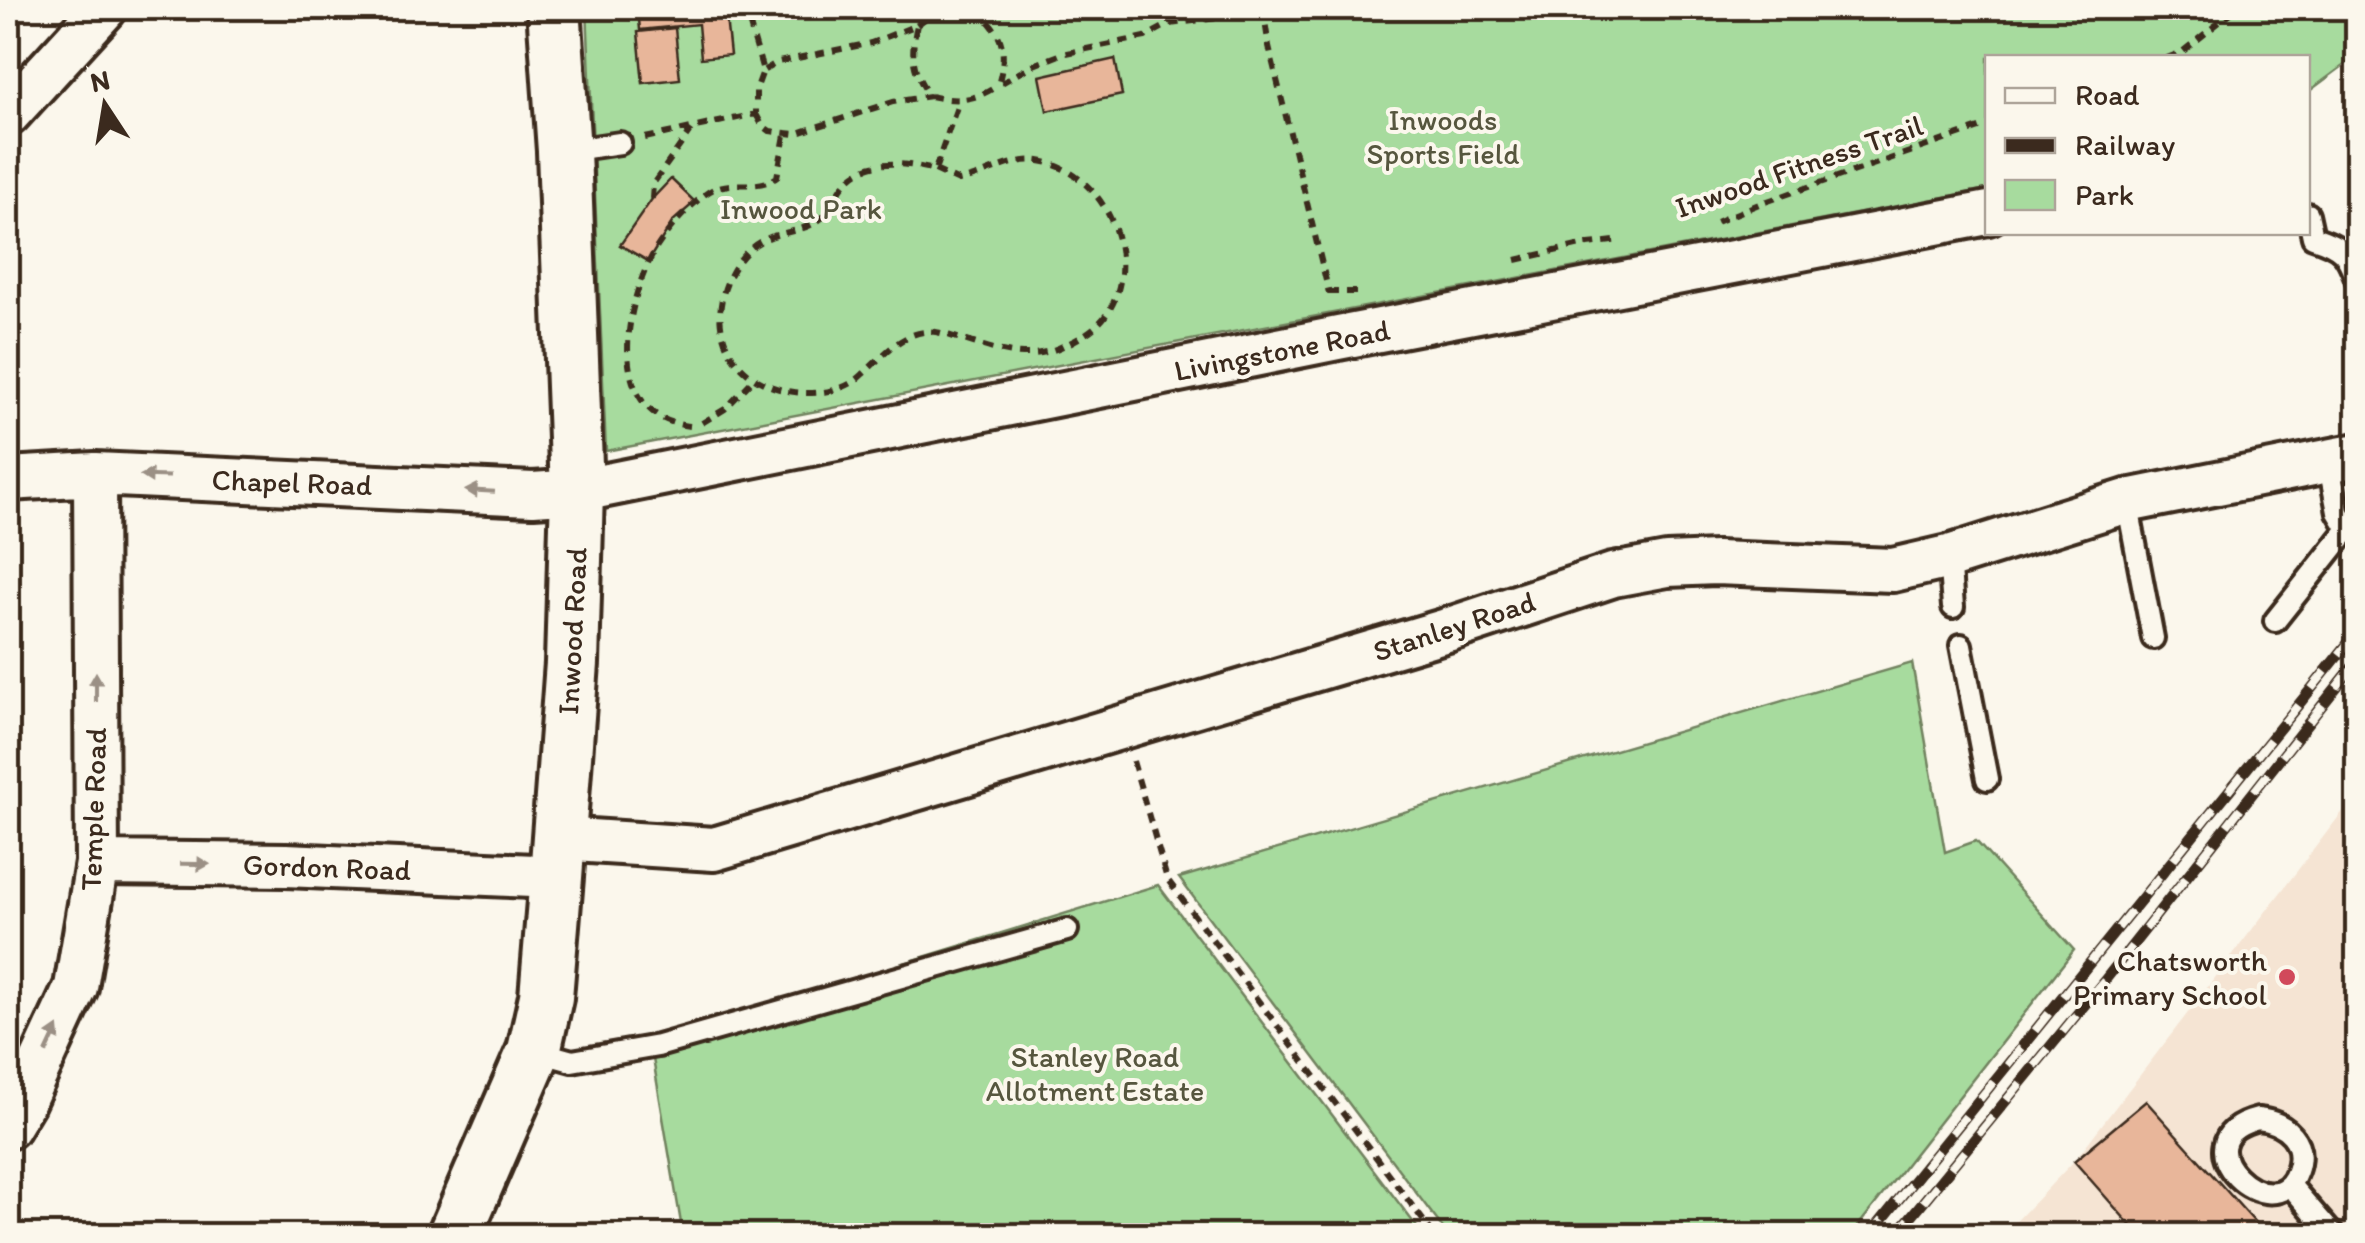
<svg xmlns="http://www.w3.org/2000/svg" width="2365" height="1243" font-family="Itim,sans-serif">
<rect width="100%" height="100%" fill="#fbf7ec"/>
<filter id="ink" filterUnits="userSpaceOnUse"><feTurbulence type="fractalNoise" baseFrequency=".01" numOctaves="2"/><feDisplacementMap in="SourceGraphic" scale="20" xChannelSelector="R" yChannelSelector="G"/><feConvolveMatrix kernelMatrix="1 2 1 2 8 2 1 2 1" color-interpolation-filters="sRGB"/></filter>
<g filter="url(#ink)">
<path fill="#f5e4d3" d="M2357 793V1235L2002 1236 2074 1161Z"/>
<path fill="#a7db9e" stroke="#71825e" stroke-width="2.5" d="M587 8H2357L2358 55 2308 92V58H1988L1987 189 606 451Z
M1912 663 1945 852 1976 841 2074 950 1851 1235H1448L1179 878Z
M1158 885 1423 1235H683L650 1041Z"/>
<path fill="#e8b69a" stroke="#3b2a1e" stroke-width="2.5" d="M638 8H725L730 55 701 58 698 24 640 30Z
M675 28 680 79 643 83 638 32Z
M1115 59 1122 95 1047 111 1040 76Z
M671 179 695 202 673 221 648 261 620 245 652 199Z
M2146 1101 2259 1227 2249 1236H2140L2074 1161Z"/>
<g fill="none" stroke-linecap="round" stroke-linejoin="round">
<g stroke="#3b2a1e" stroke-width="28">
<path id="service" d="M566 151 620 143
M2308 214 2313 237C2344 247 2347 253 2358 283
M2127 501 2153 638
M1949 557 1953 607
M2275 621 2348 529 2338 512 2328 460
M1961 645 1987 779
M536 1051 572 1061 658 1046 1067 930
M2258 1119C2287 1122 2307 1142 2297 1171 2276 1234 2171 1141 2258 1119Z
M2290 1185 2334 1236"/>
</g>
<g stroke="#3b2a1e" stroke-width="50">
<path id="minor" d="M8 114 105 8
M8 479 95 474 533 494 577 491 1338 338 1988 213
M559 839 714 849 1447 630 1613 575 1667 565 1716 563 1893 570 1949 557 2127 501 2358 455
M97 863 286 865 556 877
M8 1127 23 1102 76 987 97 863 95 474"/>
</g>
<g stroke="#3b2a1e" stroke-width="60">
<path id="tertiary" d="M454 1236 534 1051 546 997 556 877 572 663 577 491 564 151 554 8"/>
</g>
<path stroke="#3b2a1e" stroke-width="6" stroke-dasharray="10 8" stroke-linecap="butt" d="M976 8C1001 33 1009 46 998 85L1031 66 1062 54 1145 37 1169 24 1217 18 1246 8
M1263 8 1269 47 1329 293
M1169 24 1170 8
M917 25 930 15 946 8
M2167 58 2182 52 2237 8
M930 96C957 102 976 101 998 85
M756 114 762 125 770 131 795 134 893 102 930 96C912 72 910 55 917 25L871 43 778 62 763 71
M645 138 756 114V90L763 71 745 8
M935 170 959 181C985 176 1012 157 1039 161 1105 171 1145 261 1106 315 1096 329 1079 339 1063 346 1025 364 992 348 954 337 944 334 935 330 924 332 899 335 881 358 863 374 848 389 828 393 807 393 733 392 695 323 739 261 766 224 798 240 824 216 833 208 836 194 844 185 866 156 905 163 935 170L959 101
M652 199 653 184 691 130
M1716 222 1759 204 1988 125
M1516 260 1581 245 1621 240
M1328 292H1357
M702 423 725 409 753 380
M690 426C601 417 625 299 657 247 669 228 687 209 704 195 730 175 755 193 777 177L785 135
M1133 761 1167 879 1435 1236"/>
<use href="#service" stroke="#fbf7ec" stroke-width="20"/>
<use href="#minor" stroke="#fbf7ec" stroke-width="42"/>
<use href="#tertiary" stroke="#fbf7ec" stroke-width="52"/>
<g stroke="#3b2a1e" stroke-width="11">
<path id="rail" d="M1869 1236 2358 631
M1895 1236 2105 980 2358 660"/>
</g>
<use href="#rail" stroke="#fbf7ec" stroke-width="8" stroke-dasharray="22" stroke-linecap="butt"/>
</g>
<defs><path id="oneway-solid" d="M-6-.8H1V-3.2L6.5 0L1 3.2V.8H-6Z" transform="scale(2.5)"/></defs>
<g fill="#9b9085">
<use href="#oneway-solid" transform="translate(155 476) rotate(-178)"/>
<use href="#oneway-solid" transform="translate(480 491) rotate(-177)"/>
<use href="#oneway-solid" transform="translate(96 687) rotate(-90)"/>
<use href="#oneway-solid" transform="translate(195 864) rotate(1)"/>
<use href="#oneway-solid" transform="translate(52 1040) rotate(-65)"/>
</g>
</g>
<circle fill="#d1495b" stroke="#fbf7ec" stroke-width="4" cx="2287" cy="977" r="10"/>
<g text-anchor="middle" dominant-baseline="central" stroke-width="8" stroke-linejoin="round" paint-order="stroke">
<g font-size="30" fill="#56563e" stroke="#fbf7ec">
<text x="1443" y="119">Inwoods<tspan x="1443" dy="34">Sports Field</tspan></text>
<text x="801" y="208">Inwood Park</text>
<text x="1095" y="1056">Stanley Road<tspan x="1095" dy="34">Allotment Estate</tspan></text>
</g>
<g font-size="30" fill="#3b2a1e" stroke="#fbf7ec">
<text transform="translate(1799 166) rotate(-19)">Inwood Fitness Trail</text>
<text transform="translate(1282 350) rotate(-11)">Livingstone Road</text>
<text transform="translate(292 482) rotate(2)">Chapel Road</text>
<text transform="translate(1454 626) rotate(-18)">Stanley Road</text>
<text transform="translate(572 631) rotate(-87)">Inwood Road</text>
<text transform="translate(93 809) rotate(-88)">Temple Road</text>
<text transform="translate(327 867) rotate(2)">Gordon Road</text>
</g>
<g font-size="30" fill="#3b2a1e" stroke="#fbf7ec" text-anchor="end">
<text x="2267" y="960">Chatsworth<tspan x="2267" dy="34">Primary School</tspan></text>
</g>
</g>
<rect width="2365" height="1243" fill="none" stroke="#fbf7ec" stroke-width="40"/>
<rect x="20" y="20" width="2325" height="1203" fill="none" stroke="#3b2a1e" stroke-width="4" filter="url(#ink)"/>
<rect x="1985" y="55" width="325" height="180" fill="#fbf7ec" stroke="#aea59a" stroke-width="2.5"/>
<rect x="2005" y="88" width="50" height="15" fill="#fbf7ec" stroke="#aea59a" stroke-width="2.5"/>
<text x="2075" y="105" font-size="30" fill="#3b2a1e">Road</text>
<rect x="2005" y="138" width="50" height="15" fill="#3b2a1e" stroke="#aea59a" stroke-width="2.5"/>
<text x="2075" y="155" font-size="30" fill="#3b2a1e">Railway</text>
<rect x="2005" y="180" width="50" height="30" fill="#a7db9e" stroke="#aea59a" stroke-width="2.5"/>
<text x="2075" y="205" font-size="30" fill="#3b2a1e">Park</text>
<g transform="translate(105 105) rotate(348)" stroke="#fbf7ec" stroke-width="8" paint-order="stroke">
<path d="M0-8L18 38L0 25L-18 38Z" fill="#3b2a1e"/>
<text y="-15" font-size="28" font-weight="bold" text-anchor="middle" fill="#3b2a1e">N</text>
</g>
</svg>
